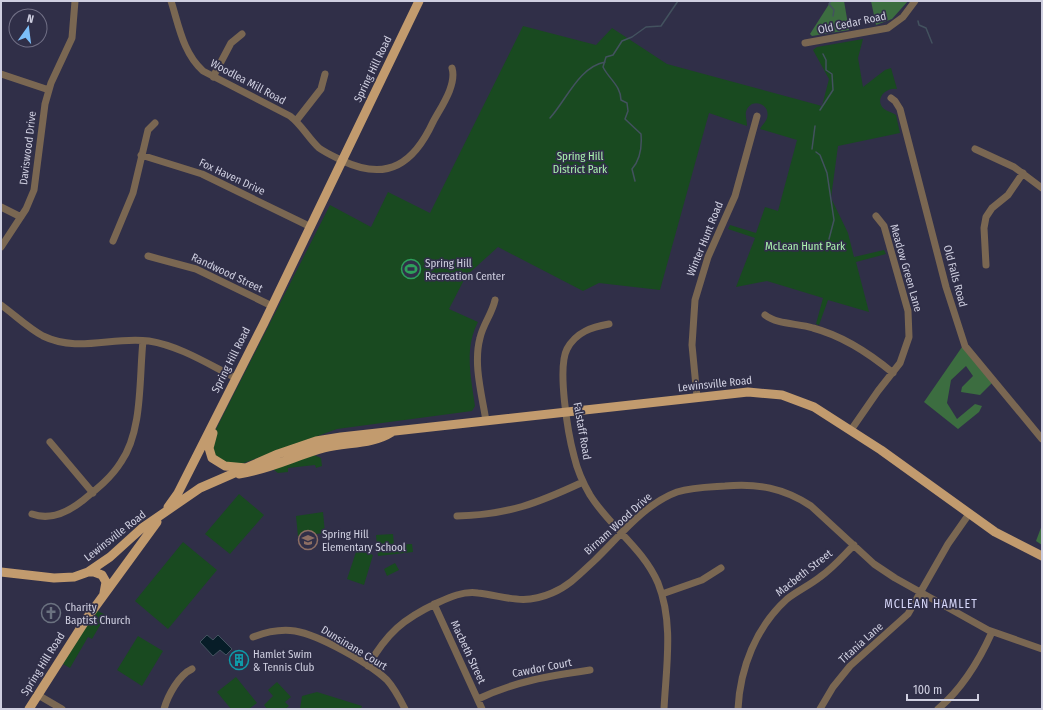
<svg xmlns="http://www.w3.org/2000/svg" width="1043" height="710" font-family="'Fira Sans Condensed',sans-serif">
<rect width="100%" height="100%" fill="#302f48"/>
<path fill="#194a20" d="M523 26 596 45 612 28 667 64 822 106 829 79 813 50 817 47 863 39 858 58 863 87 885 70 891 68 897 89C885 87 874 100 884 109 888 112 892 112 896 115L900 133 838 146 831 198 848 233 854 257 884 250 886 254 856 262 869 312 828 300 819 325 816 324 823 298 767 281 736 287 755 238 728 229 730 225 756 233 765 207 778 211 797 140 760 129C762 125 766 122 767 118 770 108 761 101 752 104 742 111 747 117 747 126L709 113 660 290 599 283 583 291 498 247 466 276 449 309 478 322C464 349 471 377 475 406L472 411 337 429 244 463 234 464 217 460 211 447 212 437 330 205 371 227 388 192 430 213Z
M312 454 321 458 322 466 316 468 315 465 288 468V472L278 473 274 470 275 468Z
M239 494 264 515 230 554 205 534Z
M323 512 325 533 298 536 296 516Z
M393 534 394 545 412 544 413 552 378 556 376 535Z
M183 542 217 570 168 629 135 601Z
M357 549 373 555 364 585 347 579Z
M395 563 399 570 387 576 384 569Z
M96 610 106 615 92 639 88 637 70 668 63 664Z
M138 636 163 651 142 686 117 670Z
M236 677 257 703 249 709H231L217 692Z
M277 682 291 697 285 702 289 706 285 709H267L264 705 273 696 268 690Z
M317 692 362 706 361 709H300L302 696Z"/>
<path fill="#3c6d40" d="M831 1H844L849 30 812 36 810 34Z
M871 1H908L892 19 876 25Z
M962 347 992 383 980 395 961 392 962 387 973 376 966 366 951 380 947 403 957 419 975 404 982 406 979 412 958 429 924 402Z
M1042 525V545L1036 541Z"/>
<path fill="#071d28" stroke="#43525f" d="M207 635 213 640 218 635 232 649 226 655 220 650 213 656 200 642Z"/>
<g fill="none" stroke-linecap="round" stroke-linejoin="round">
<path stroke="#43525f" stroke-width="1.5" d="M831 1 829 4 834 10 833 16
M918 21 919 25 926 28 932 43
M820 110 833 90 832 74 826 70V60L823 54
M550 118C567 99 579 67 605 62
M812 149 815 126
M816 152 820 155 827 173 834 220 829 239
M635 181 632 169C640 160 642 146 641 134L625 119 628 111 627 103 621 100C621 86 609 79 603 67L606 57 613 55 622 41 632 37 646 27 661 26 678 1"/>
<path stroke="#7a6752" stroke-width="7" d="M171 1C179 26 183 53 203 71L290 116C302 125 308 138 319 148 326 153 335 157 343 161 388 182 414 163 433 122 441 107 457 85 452 68
M805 43 888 28 903 17 915 1
M1 74 49 90
M213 77 231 43 242 34
M891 98 895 101 900 109 946 287 965 346 1042 439
M296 121 321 89 325 74
M975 149 1014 167 1042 188
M141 155 202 174 311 227
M1 207 21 217
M113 241 133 193 148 130 155 123
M1 247 26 209 34 190 45 104 51 83 72 38 75 1
M148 256 196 269 272 306
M986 265 984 228 986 217 992 208 1008 195 1023 173
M1 305C15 315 28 328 43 336 78 353 113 336 149 341 180 346 208 364 236 378
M765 315C778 325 798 323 813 328 843 336 869 353 893 373
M609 324C592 327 576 332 567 349 557 368 568 434 574 456 577 469 583 483 590 495 610 527 643 548 658 583 674 623 666 668 664 709
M697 397 692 345 695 300 708 257 735 196 757 116
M486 421C482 395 473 364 480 338 483 324 492 314 495 300
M851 430 878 391 900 363 909 337 908 311 897 272 884 226 876 216
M50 442 93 493
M32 514C51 521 68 512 82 501 97 489 111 478 121 462 143 430 139 378 143 341
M457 516C508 515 538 503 583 482
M662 594 702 580 721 568
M434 604 482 709
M253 637C266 632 281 629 295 631 319 635 369 663 387 680 395 689 400 699 405 709
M368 666C387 633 403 619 437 603 450 597 463 591 478 593 506 596 522 606 552 593 569 586 581 573 594 561 619 537 644 504 677 492 693 487 709 487 725 486 757 483 784 488 811 506L874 564 895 578 988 630 1042 649
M38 695 62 709
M478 699C516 681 549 676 590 670
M164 709C168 695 179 675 192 669
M738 709C740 668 756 627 787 599 797 591 810 585 820 577 833 568 843 556 854 545
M820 709 833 687 850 666 908 614 948 544 969 514
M938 709C963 688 979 661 992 632"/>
<path stroke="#c29b6e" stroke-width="9" d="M213 433 209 448 212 458 225 466 246 468
M239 474C268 470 295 456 324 448 347 442 372 445 392 432
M168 507 178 493 264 323 419 1
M1 572 54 578 74 577 88 572 110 557 142 528 200 488 278 454 316 441 341 437 748 392 782 395 814 407 881 450 995 532 1042 556
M88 572H94L102 575 106 582 104 593
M29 709 87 618 157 522"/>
</g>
<defs>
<g id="stadium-ring" transform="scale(1)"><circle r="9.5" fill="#302f48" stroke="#2e9e5b" stroke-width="1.5"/><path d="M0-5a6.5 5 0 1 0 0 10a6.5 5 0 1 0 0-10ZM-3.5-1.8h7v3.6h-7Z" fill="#2e9e5b"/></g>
<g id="school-ring" transform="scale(1)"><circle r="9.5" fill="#302f48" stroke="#8d6e63" stroke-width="1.5"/><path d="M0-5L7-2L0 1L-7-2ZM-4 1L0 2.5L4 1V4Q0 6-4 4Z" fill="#8d6e63"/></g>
<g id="church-ring" transform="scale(1)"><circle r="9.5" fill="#302f48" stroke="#6b7280" stroke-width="1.5"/><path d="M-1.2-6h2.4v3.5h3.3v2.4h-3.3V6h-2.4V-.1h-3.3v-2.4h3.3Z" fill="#6b7280"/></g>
<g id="building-ring" transform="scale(1)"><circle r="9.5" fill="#302f48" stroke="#0f9aa8" stroke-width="1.5"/><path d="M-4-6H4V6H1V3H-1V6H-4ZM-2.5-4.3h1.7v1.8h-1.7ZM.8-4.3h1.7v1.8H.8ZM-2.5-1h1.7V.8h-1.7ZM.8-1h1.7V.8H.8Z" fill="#0f9aa8"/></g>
</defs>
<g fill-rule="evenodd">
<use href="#stadium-ring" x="411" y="269"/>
<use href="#school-ring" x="308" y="540"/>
<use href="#church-ring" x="51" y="613"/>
<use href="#building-ring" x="239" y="660"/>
</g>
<g text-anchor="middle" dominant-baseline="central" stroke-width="3.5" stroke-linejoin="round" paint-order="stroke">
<g font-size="11" fill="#cfcfe0" stroke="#302f48">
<text transform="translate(852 23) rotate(-12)">Old Cedar Road</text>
<text transform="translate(373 69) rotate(-64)">Spring Hill Road</text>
<text transform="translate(248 82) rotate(28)">Woodlea Mill Road</text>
<text transform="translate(28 148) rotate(-83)">Daviswood Drive</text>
<text transform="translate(232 177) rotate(25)">Fox Haven Drive</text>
<text transform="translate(705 239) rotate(-68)">Winter Hunt Road</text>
<text transform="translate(906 268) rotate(74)">Meadow Green Lane</text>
<text transform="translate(227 273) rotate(25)">Randwood Street</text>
<text transform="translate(955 276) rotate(75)">Old Falls Road</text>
<text transform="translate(231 360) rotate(-63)">Spring Hill Road</text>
<text transform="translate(715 384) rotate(-6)">Lewinsville Road</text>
<text transform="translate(582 431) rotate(80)">Falstaff Road</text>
<text transform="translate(618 524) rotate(-42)">Birnam Wood Drive</text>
<text transform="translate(115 536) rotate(-38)">Lewinsville Road</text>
<text transform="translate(804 573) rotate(-38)">Macbeth Street</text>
<text transform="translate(861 643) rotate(-42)">Titania Lane</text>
<text transform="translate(354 648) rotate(31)">Dunsinane Court</text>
<text transform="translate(468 652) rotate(65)">Macbeth Street</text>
<text transform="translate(43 664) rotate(-58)">Spring Hill Road</text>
<text transform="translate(542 668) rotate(-11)">Cawdor Court</text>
</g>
<g font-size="11" fill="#aaf3ae" stroke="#302f48">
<text x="580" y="156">Spring Hill<tspan x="580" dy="13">District Park</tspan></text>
<text x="805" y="246">McLean Hunt Park</text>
</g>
<g font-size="11" fill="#cfcfe0" stroke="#302f48" text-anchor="start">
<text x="425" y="263">Spring Hill<tspan x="425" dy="13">Recreation Center</tspan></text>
<text x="322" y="534">Spring Hill<tspan x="322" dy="13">Elementary School</tspan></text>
<text x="65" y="607">Charity<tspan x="65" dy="13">Baptist Church</tspan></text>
<text x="253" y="654">Hamlet Swim<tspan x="253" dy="13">&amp; Tennis Club</tspan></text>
</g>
<g font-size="12" letter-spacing="1" fill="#d4d4f6" stroke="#302f48">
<text x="931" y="604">MCLEAN HAMLET</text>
</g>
</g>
<rect width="1043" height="710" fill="none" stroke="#cfcfe0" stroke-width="4"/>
<g transform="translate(28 28) rotate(14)"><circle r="19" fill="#302f48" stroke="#706f85"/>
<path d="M0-3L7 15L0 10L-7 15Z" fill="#7bbef8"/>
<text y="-6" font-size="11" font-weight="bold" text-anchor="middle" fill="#cfcfe0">N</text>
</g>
<path d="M907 694v6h71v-6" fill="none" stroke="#cfcfe0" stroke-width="2"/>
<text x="913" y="694" font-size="12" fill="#cfcfe0" stroke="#302f48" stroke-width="3" paint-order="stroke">100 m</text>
</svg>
